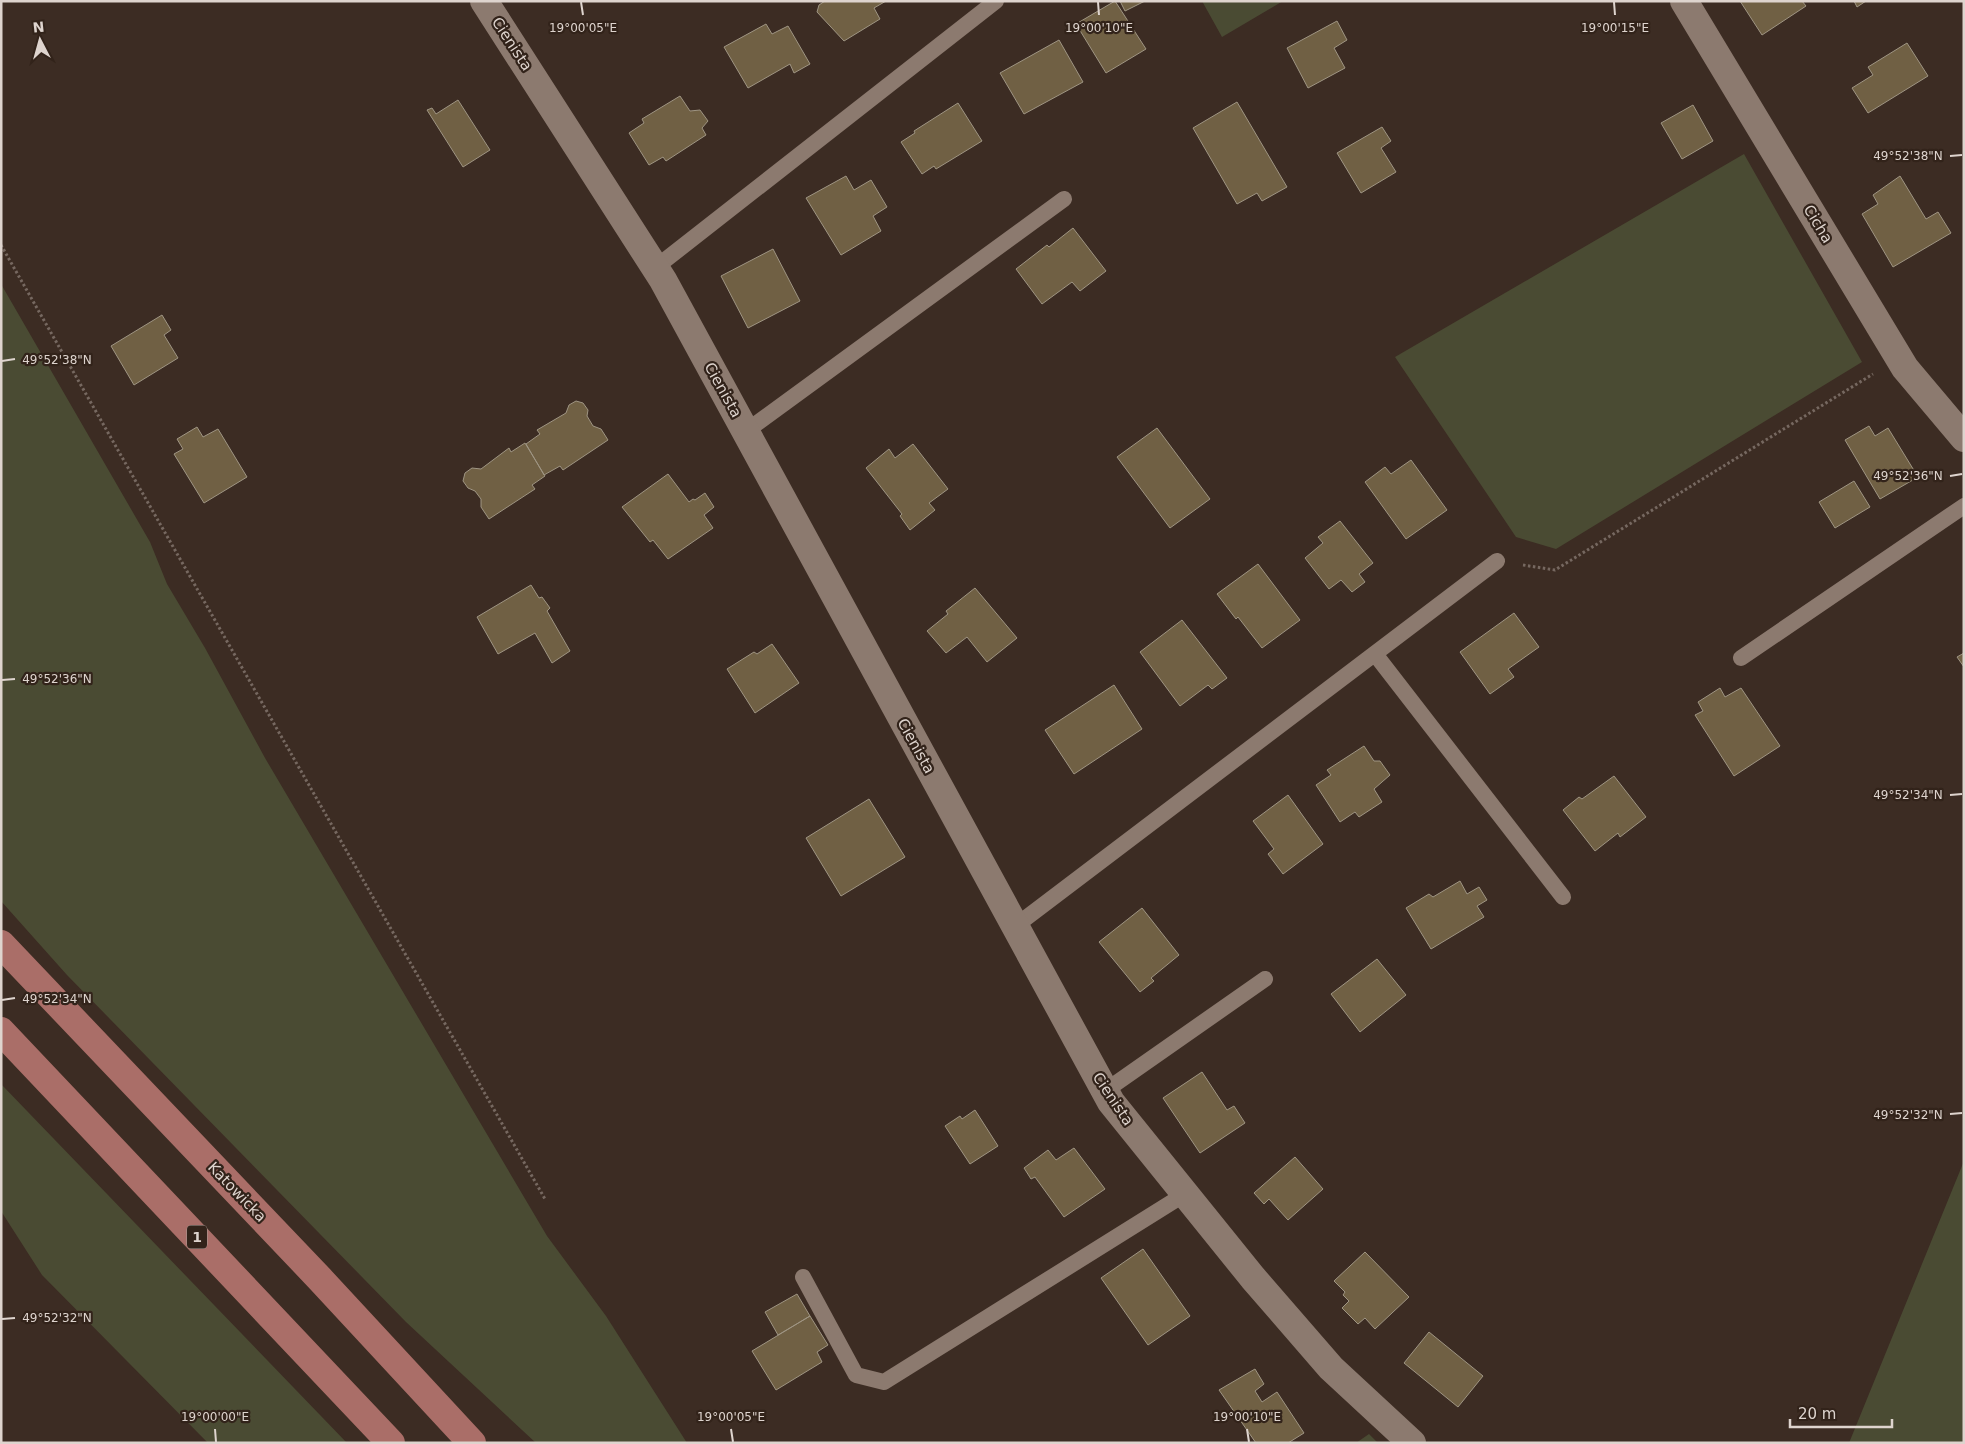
<svg xmlns="http://www.w3.org/2000/svg" width="1965" height="1444" font-family="'DejaVu Sans',sans-serif">
<rect width="100%" height="100%" fill="#3c2c23"/>
<path fill="#4a4b33" d="M1202 1H1283L1222 37Z
M1744 154 1862 362 1556 549 1516 537 1395 357Z
M1 284 150 542 167 584 205 648 265 758 547 1236 606 1316 687 1443H536L406 1322 67 975 1 901Z
M1 1084 347 1443H208L42 1275 1 1211Z
M1964 1161V1443H1849Z
M1369 1434 1378 1443H1356Z"/>
<path fill="#706044" stroke="#9f9583" d="M825 1H886L874 8 880 19 844 41 817 12 819 5Z
M1115 1 1146 49 1106 73 1076 24Z
M1120 1H1145L1125 11Z
M1740 1H1802L1806 6 1762 35Z
M1854 1H1866L1857 7Z
M1337 21 1347 40 1334 48 1345 68 1308 88 1287 48Z
M766 24 772 34 788 26 810 64 794 73 790 64 748 88 724 47Z
M1059 40 1083 82 1024 114 1000 73Z
M1907 43 1928 76 1868 113 1852 88 1873 75 1868 67Z
M680 96 690 111 700 110 708 121 702 128 706 135 666 161 663 157 649 165 629 133 644 123 642 119Z
M458 100 490 150 463 167 427 110 432 108 436 114Z
M1237 102 1287 187 1262 201 1257 193 1237 204 1193 128Z
M958 103 982 141 936 169 934 166 922 174 901 142 915 133 914 131Z
M1693 105 1713 141 1682 159 1661 123Z
M1382 127 1391 141 1381 148 1396 172 1361 193 1337 153Z
M846 176 854 190 871 180 887 207 873 216 881 231 841 255 806 198Z
M1900 176 1926 219 1938 212 1951 233 1893 267 1862 214 1878 204 1873 195Z
M1073 228 1106 271 1080 291 1072 282 1042 304 1016 269 1047 245 1049 247Z
M773 249 800 301 748 328 721 276Z
M162 315 171 330 164 335 178 358 134 385 111 346Z
M576 401 583 403 588 410 587 416 593 426 601 429 608 440 563 470 560 466 544 475 526 444 540 434 537 430 566 413 569 405Z
M1869 426 1875 436 1888 428 1918 477 1880 499 1845 440Z
M197 427 203 437 218 429 247 477 204 503 174 454 183 449 177 439Z
M1157 428 1210 499 1170 528 1117 457Z
M525 443 545 476 532 485 535 489 489 519 481 507V499L475 491 468 488 463 481 465 473 472 468 481 469 509 448 511 452Z
M913 444 948 489 929 503 935 510 910 530 900 516 902 514 866 468 889 449 895 458Z
M1411 460 1447 510 1406 539 1365 482 1385 467 1391 474Z
M668 474 689 502 693 499 695 500 705 493 714 507 704 515 713 528 668 559 653 540 650 542 622 507Z
M1854 481 1870 507 1835 528 1819 502Z
M1340 521 1373 563 1359 574 1365 582 1352 592 1341 580 1329 589 1305 558 1323 543 1318 537Z
M1258 564 1300 620 1262 648 1238 617 1236 619 1217 594Z
M531 585 539 598 542 597 550 608 547 611 570 651 552 663 535 633 498 654 477 617Z
M975 588 1017 638 987 662 967 637 946 653 927 631 948 614 946 611Z
M1514 613 1539 647 1508 669 1514 677 1490 694 1460 652Z
M1182 620 1227 678 1212 689 1208 685 1180 706 1140 652Z
M772 644 799 683 755 713 727 669 754 652 757 654Z
M1964 653V667L1957 657Z
M1114 685 1142 729 1074 774 1045 730Z
M1720 688 1725 697 1741 688 1780 746 1734 776 1695 715 1703 711 1698 702Z
M1364 746 1374 761H1380L1390 775 1374 789 1382 802 1359 817 1355 812 1340 822 1316 785 1331 775 1327 770Z
M1614 776 1646 817 1620 837 1618 833 1595 851 1563 810 1579 797 1582 799Z
M1288 795 1323 844 1283 874 1268 854 1274 849 1253 821Z
M869 799 905 857 841 896 806 838Z
M1460 881 1467 894 1479 887 1487 900 1477 906 1484 917 1431 949 1406 908 1429 894 1433 897Z
M1142 908 1179 955 1151 978 1154 981 1140 992 1099 942Z
M1377 959 1406 995 1360 1032 1331 994Z
M1202 1072 1227 1110 1234 1106 1245 1123 1200 1153 1163 1098Z
M975 1110 998 1146 970 1164 945 1126 960 1116 962 1119Z
M1074 1148 1105 1189 1064 1217 1035 1177 1031 1179 1024 1168 1048 1150 1056 1160Z
M1295 1157 1323 1189 1288 1220 1269 1199 1264 1204 1254 1193Z
M1143 1249 1190 1316 1148 1345 1101 1278Z
M1365 1252 1409 1297 1375 1329 1365 1318 1358 1324 1342 1308 1349 1301 1343 1295 1345 1292 1334 1281Z
M797 1294 810 1316 778 1335 765 1312Z
M810 1316 828 1345 817 1352 822 1362 776 1390 752 1351Z
M1429 1332 1483 1376 1458 1407 1404 1363Z
M1255 1369 1264 1384 1255 1391 1262 1402 1277 1392 1304 1433 1288 1443H1256L1219 1390Z"/>
<g fill="none" stroke-linecap="round" stroke-linejoin="round">
<path stroke="#766860" stroke-width="3" stroke-dasharray="2.5 2.5" stroke-linecap="butt" d="M1 245 545 1199
M1523 565 1555 570 1873 374"/>
<path stroke="#8c7a6f" stroke-width="16" d="M655 268 996 1
M745 432 1064 199
M1375 654 1563 897
M1741 658 1964 506
M1014 927 1497 561
M1105 1091 1265 979
M803 1277 856 1375 884 1382 1185 1194"/>
<path stroke="#8c7a6f" stroke-width="28" d="M484 1 663 280 1111 1102 1253 1278 1331 1368 1412 1443
M1684 1 1905 368 1964 438"/>
<path stroke="#aa6e68" stroke-width="28" d="M1 944 320 1279 472 1443
M1 1031 391 1443"/>
</g>
<path fill="none" stroke="#ded4ce" stroke-width="2" d="M581 2 583 15M1098 2 1099 15M1614 2 1615 15M1950 156 1962 155M2 361 15 359M1950 476 1962 474M2 680 15 679M1950 795 1962 794M2 1000 15 998M1950 1114 1962 1113M2 1319 15 1318M215 1429 216 1442M731 1429 733 1442M1247 1429 1249 1442"/>
<g text-anchor="middle" dominant-baseline="central" stroke-width="4.5" stroke-linejoin="round" paint-order="stroke">
<rect fill="#32231a" stroke="#aa9f98" stroke-width="1" x="187" y="1225.5" width="20" height="23" rx="4"/>
<g font-size="14" font-weight="bold" fill="#ded4ce">
<text x="197" y="1237">1</text>
</g>
<g font-size="15" fill="#ded4ce" stroke="#32231a">
<text transform="translate(512 44) rotate(57)">Cienista</text>
<text transform="translate(1818 224) rotate(59)">Cicha</text>
<text transform="translate(723 390) rotate(61)">Cienista</text>
<text transform="translate(916 746) rotate(61)">Cienista</text>
<text transform="translate(1113 1099) rotate(56)">Cienista</text>
<text transform="translate(237 1192) rotate(46)">Katowicka</text>
</g>
</g>
<g font-size="12" text-anchor="middle" fill="#ded4ce" stroke="#32231a" stroke-width="4.5" stroke-linejoin="round" paint-order="stroke">
<text x="583" y="32">19°00'05"E</text>
<text x="1099" y="32">19°00'10"E</text>
<text x="1615" y="32">19°00'15"E</text>
<text x="1908" y="160">49°52'38"N</text>
<text x="57" y="364">49°52'38"N</text>
<text x="1908" y="480">49°52'36"N</text>
<text x="57" y="683">49°52'36"N</text>
<text x="1908" y="799">49°52'34"N</text>
<text x="57" y="1003">49°52'34"N</text>
<text x="1908" y="1119">49°52'32"N</text>
<text x="57" y="1322">49°52'32"N</text>
<text x="215" y="1421">19°00'00"E</text>
<text x="731" y="1421">19°00'05"E</text>
<text x="1247" y="1421">19°00'10"E</text>
</g>
<rect width="1965" height="1444" fill="none" stroke="#ded4ce" stroke-width="5"/>
<g transform="translate(40 40) rotate(354)" stroke="#32231a" stroke-width="4" paint-order="stroke">
<path d="M0-4L9 19L0 12L-9 19Z" fill="#ded4ce"/>
<text y="-8" font-size="14" font-weight="bold" text-anchor="middle" fill="#ded4ce">N</text>
</g>
<path d="M1790 1419v8h102v-8" fill="none" stroke="#ded4ce" stroke-width="2.5"/>
<text x="1798" y="1419" font-size="15" fill="#ded4ce" stroke="#32231a" stroke-width="4" paint-order="stroke">20 m</text>
</svg>
